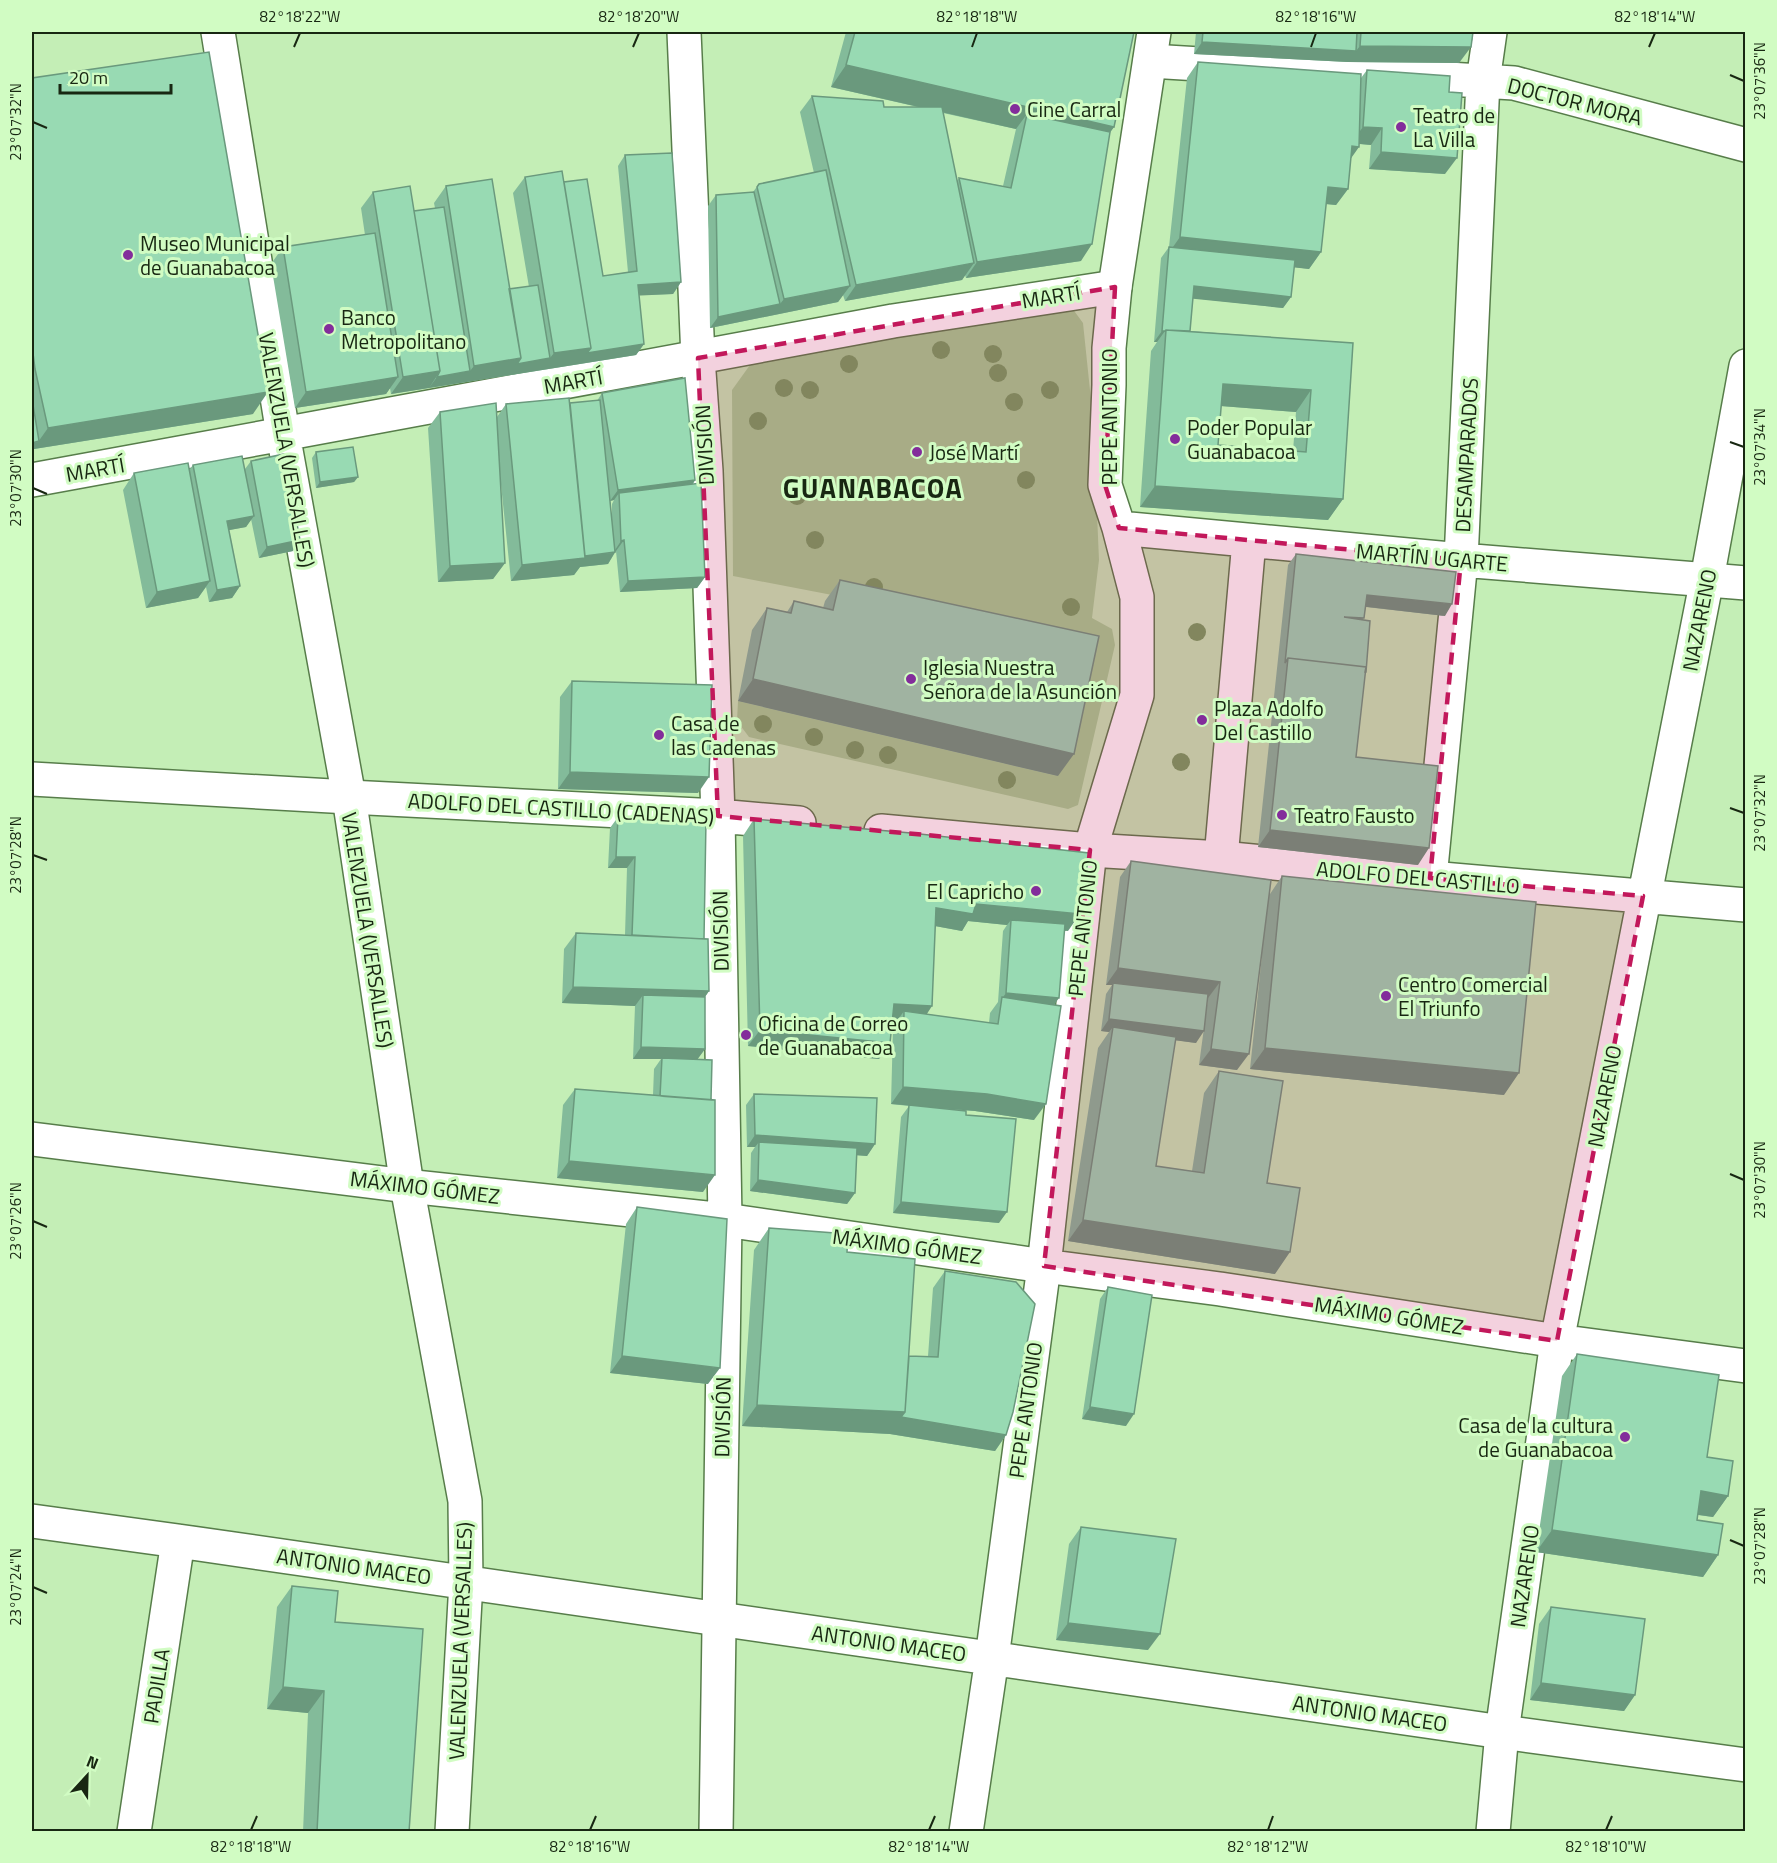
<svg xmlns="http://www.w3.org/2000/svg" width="1777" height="1863" font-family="'Titillium Web',sans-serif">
<rect width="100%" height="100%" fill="#c4eeb6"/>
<path fill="#a2d192" d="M1072 308 1083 323 1093 419 1099 560 1092 618 1112 629 1115 645 1078 805 1068 809 749 737 737 721 738 701 1058 776 1030 633 733 576 732 390 755 358Z"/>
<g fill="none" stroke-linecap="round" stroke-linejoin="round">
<g stroke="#577d4a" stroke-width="36">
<path id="street" d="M1150 61 1514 83 1746 145
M1119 528 1461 560 1746 583
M1221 858 1249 541
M1430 878 1461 560 1483 81 1490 32
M32 1521 178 1541 1502 1732 1746 1765
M134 1832 178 1541
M452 1832 466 1582 465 1501 407 1186 349 797 283 434 893 321 1115 287 1109 348V385L1105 485 1119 528 1137 597V695L1090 850
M966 1832 992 1658 1044 1266"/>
</g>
<g stroke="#577d4a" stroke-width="36">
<path id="secondary" d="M684 32 698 358 706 471 718 816 725 1220 716 1832
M1115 287 1154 32
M32 480 283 434 218 32
M32 779 349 797 718 816 799 823
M881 831 1090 850 1221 858 1430 878 1746 905
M32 1139 407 1186 725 1220 1044 1266 1220 1289 1557 1341 1746 1366
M1044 1266 1090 850
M1493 1832 1502 1732 1557 1341 1707 579 1746 366"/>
</g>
<use href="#street" stroke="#fff" stroke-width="33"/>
<use href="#secondary" stroke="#fff" stroke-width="33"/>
</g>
<g fill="#72a260">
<circle cx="941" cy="350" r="9"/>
<circle cx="993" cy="354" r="9"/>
<circle cx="849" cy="364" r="9"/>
<circle cx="998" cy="373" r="9"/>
<circle cx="784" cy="388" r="9"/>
<circle cx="810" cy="390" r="9"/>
<circle cx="1050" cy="390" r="9"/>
<circle cx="1014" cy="402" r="9"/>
<circle cx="758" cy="421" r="9"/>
<circle cx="1026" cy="480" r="9"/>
<circle cx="797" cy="496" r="9"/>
<circle cx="815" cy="540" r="9"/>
<circle cx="874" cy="587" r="9"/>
<circle cx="1071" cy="607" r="9"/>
<circle cx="1197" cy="632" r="9"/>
<circle cx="763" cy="724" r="9"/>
<circle cx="814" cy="737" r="9"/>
<circle cx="855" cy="750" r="9"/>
<circle cx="888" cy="755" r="9"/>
<circle cx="1181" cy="762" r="9"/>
<circle cx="1007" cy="780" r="9"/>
</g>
<path fill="#83bb9a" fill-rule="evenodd" d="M846 32H1134L1114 127 1110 132 1081 261 966 278 965 275 962 280 845 301 843 295 838 302 710 328 708 206 716 195 753 192 759 184 814 173 800 112 812 96 884 107H918L831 87ZM943 113 1016 129 1003 186 959 178 957 181Z
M1196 32H1473L1459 63 1348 62 1194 54Z
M1198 62 1361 78 1367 70 1445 174 1369 169 1371 145 1359 144 1350 159 1348 189 1336 205 1326 204 1321 252 1309 269 1294 267 1291 297 1283 308 1193 298 1190 331 1353 343 1343 499 1328 520 1140 507 1151 351 1157 342H1154L1161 258 1169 247 1187 78ZM1221 406 1296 412 1293 451 1218 445Z
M32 78 253 414 34 449 32 452Z
M625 155 681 282 673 294 639 295 644 344 636 355 391 394 390 388 386 394 295 408 271 264 283 247 365 235 361 208 373 192 414 211 435 208 434 203 446 186 509 289 529 287 513 193 525 177 564 182 603 276 628 272 618 166Z
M602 393 695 480 693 484 705 577 697 588 620 592 616 551 608 564 580 567 574 575 511 581 500 475 505 563 493 579 438 582 428 428 440 412 497 417 506 404 570 403 597 401ZM614 500 612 504V521L610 501Z
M316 452 358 477 354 482 316 488 312 458Z
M251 461 293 551 259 558 251 519 246 527 229 530 240 586 232 598 209 602 206 587 198 598 146 608 123 490 134 473 189 470 193 465 245 469Z
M1296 554 1445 616 1366 607 1363 620 1365 674 1356 757 1418 865 1258 847 1288 565Z
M840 580 1058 776 738 701 752 630 767 608 787 612 794 601 823 608 825 601Z
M572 681 698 793 558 789 560 697Z
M618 817 704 939 709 991 705 997V1049L697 1059 703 1192 557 1178 563 1105 575 1089 653 1095 654 1069 661 1059H633L635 1006 562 1003 564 949 576 933 625 935 627 868H608L610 828Z
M754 819 1068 931H1064L1055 1005 1034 1120 975 1111 921 1107 966 1115 999 1223 893 1213 901 1117 909 1106 891 1104 893 1028 897 1021H892L890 1043 879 1059 748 1046 743 836ZM968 921 1007 925 1003 931 998 1002 990 1013 989 1023 927 1014 935 926 962 931Z
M1131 861 1270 894 1282 876 1504 1095 1250 1069 1262 955 1237 1070 1199 1065 1208 998H1207L1196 1043 1175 1040 1156 1166 1192 1171 1204 1093 1219 1071 1267 1183 1275 1274 1068 1241 1098 1048 1109 1032 1101 1031 1106 994 1112 985H1106L1120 877Z
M754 1094 875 1144 867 1156 856 1155 855 1193 847 1204 750 1191 751 1153 755 1147H747L746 1105Z
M637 1207 708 1384 610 1373 626 1224Z
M769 1228 847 1252 909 1356H928L933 1288 945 1271 1006 1435 995 1451 890 1434 742 1426 754 1250Z
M1108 1287 1126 1426 1082 1419 1100 1299Z
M1577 1354 1707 1457 1728 1496 1713 1517 1698 1515 1697 1520 1718 1555 1703 1577 1536 1552 1562 1376Z
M1081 1527 1148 1650 1056 1640 1069 1544Z
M292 1586 335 1622 409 1832H303L308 1713 267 1709 277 1607Z
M1551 1607 1635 1695 1624 1711 1530 1700 1539 1624Z"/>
<path fill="#6a997d" d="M1202 42 1356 51 1360 46 1471 47 1459 63 1348 62 1194 54Z
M846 65 1114 127 1099 148 1027 114 1016 129 831 87Z
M1363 127 1382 128 1371 145 1351 143Z
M1352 146 1359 147 1347 164Z
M1381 152 1457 158 1445 174 1369 169Z
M1328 187 1348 189 1336 205 1316 203Z
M1180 237 1321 252 1309 269 1168 254Z
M1092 244 1081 261 966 278 977 262Z
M974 263 962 280 845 301 856 285Z
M681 282 673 294 630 296 638 285Z
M850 286 838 302 710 328 718 317 780 304 784 299Z
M1194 286 1291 297 1283 308 1186 298Z
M1162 331H1165L1157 342H1154Z
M644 344 636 355 429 388 437 377 470 371 474 366 521 358H550L554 353 591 348Z
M440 371 429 388 391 394 403 377Z
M398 377 386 394 295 408 306 392Z
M1223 384 1311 390 1296 412 1208 405Z
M268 392 253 414 34 449 32 452V443L38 442 48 428Z
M358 477 354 482 316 488 320 482Z
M695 480 688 491 619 493 614 500 610 501 618 490Z
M1155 486 1343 499 1328 520 1140 507Z
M254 516 246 527 219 532 227 521Z
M300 540 293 551 259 558 267 547Z
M624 540 616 551 614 553 615 552 608 564 580 567 574 575 511 581 522 565 580 556 613 553 621 541Z
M505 563 493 579 438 582 450 566Z
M705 577 697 588 620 592 628 581Z
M210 581 198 598 146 608 157 592Z
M240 586 232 598 209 602 217 590Z
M1367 595 1452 604 1445 616 1359 606Z
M753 679 1074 754 1058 776 738 701Z
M570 772 709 777 698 793 558 789Z
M1270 830 1429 848 1418 865 1258 847Z
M616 857H635L627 868H608Z
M976 904 1080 914 1068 931 1011 925V920L1007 925 968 921 962 931 924 924 936 908Z
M1118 968 1220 982 1208 998 1113 985V983L1112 985H1106Z
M573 987 709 991 697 1008 643 995 635 1006 562 1003Z
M1006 993 1059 998 1051 1009 1001 1000Z
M894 1004 932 1006 921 1023 904 1011 897 1021 882 1020Z
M1109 1019 1204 1031 1196 1043 1112 1032 1113 1027 1109 1032 1101 1031Z
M760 1030 890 1043 879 1059 748 1046Z
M641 1047 705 1049 697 1060 662 1058 661 1059H633Z
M1265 1048 1519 1073 1504 1095 1250 1069Z
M1211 1049 1249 1054 1237 1070 1199 1065Z
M903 1087 987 1094 1046 1104 1034 1120 975 1111 891 1104Z
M755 1135 875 1144 867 1156 758 1148 759 1142 755 1147H747Z
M569 1161 715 1175 703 1192 557 1178Z
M758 1180 855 1193 847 1204 750 1191Z
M901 1202 1007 1212 999 1223 893 1213Z
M1083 1220 1290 1252 1275 1274 1068 1241Z
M622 1356 720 1368 708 1384 610 1373Z
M757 1405 905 1412 890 1434 742 1426Z
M1090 1407 1134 1414 1126 1426 1082 1419Z
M901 1417 1006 1435 995 1451 890 1434Z
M1701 1491 1728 1496 1713 1517 1686 1513Z
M1552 1530 1718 1555 1703 1577 1536 1552Z
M1068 1623 1160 1634 1148 1650 1056 1640Z
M1541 1683 1635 1695 1624 1711 1530 1700Z
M283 1687 324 1691 308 1713 267 1709Z"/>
<path fill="#98dab3" stroke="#6a997d" stroke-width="1.5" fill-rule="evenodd" d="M855 32H1134L1114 127 846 65Z
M1203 32H1357L1356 51 1202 42Z
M1361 32H1473L1471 47 1360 46Z
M209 52 268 392 48 428 35 369 32 345V78Z
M1198 62 1361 74 1359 147 1352 146 1348 189 1328 187 1321 252 1180 237Z
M1367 70 1450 76 1449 92 1462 93 1457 158 1381 152 1382 128 1363 127Z
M812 96 883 101 884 107H942L974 263 856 285Z
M1027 114 1110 132 1092 244 977 262 959 178 1011 188Z
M672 153 681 282 638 285 644 344 587 353 591 348 564 182 587 179 603 276 637 271 625 155Z
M826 170 850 286 784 299 757 187 759 184Z
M562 171 591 348 554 353 525 177Z
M492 179 521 358 474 366 446 186Z
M410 186 440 371 403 377 373 192Z
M754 192 780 304 718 317 716 195Z
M444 207 470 371 437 377 440 371 414 211Z
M375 233 398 377 306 392 283 247Z
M1169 247 1295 260 1291 297 1194 286 1190 331 1166 330 1165 331H1162Z
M538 285 550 358 517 364 521 358 509 289Z
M1166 330 1353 343 1343 499 1155 486ZM1223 384 1311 390 1306 452 1218 445Z
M685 378 695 480 618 490 602 393Z
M569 398 585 558 522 565 506 404Z
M32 399 39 441 32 443Z
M600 400 615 552 585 556 570 403Z
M496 403 505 563 450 566 440 412Z
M353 447 358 477 320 482 316 452Z
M284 454 300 540 267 547 251 461Z
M242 456 254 516 227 521 240 586 217 590 193 465Z
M188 463 210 581 157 592 134 473Z
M701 483 705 577 628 581 624 540 621 541 619 493Z
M1296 554 1456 572 1452 604 1367 595 1364 618 1344 617 1370 621 1366 672H1365L1366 667 1288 658 1285 663Z
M840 580 1099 636 1074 754 753 679 767 608 791 613 794 601 833 610Z
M1288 658 1366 667 1356 757 1438 766 1429 848 1270 830Z
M572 681 712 685 709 777 570 772Z
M618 817 706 820 704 939 632 935 635 857H616Z
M754 819 911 833 1089 853 1080 914 976 904 973 914 936 908 932 1006 894 1004 890 1043 760 1030Z
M1131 861 1271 880 1249 1054 1211 1049 1220 982 1118 968Z
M1282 876 1536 902 1519 1073 1265 1048Z
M1011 920 1065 924 1059 998 1006 993Z
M576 933 708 939 709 991 573 987Z
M1113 983 1208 994 1204 1031 1109 1019Z
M643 995 705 997V1049L641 1047Z
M1002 997 1061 1006 1046 1104 987 1094 903 1087 904 1011 998 1024Z
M1113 1027 1176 1037 1156 1166 1204 1173 1219 1071 1283 1081 1267 1183 1300 1188 1290 1252 1083 1220Z
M662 1058 712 1060 711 1100 660 1096Z
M575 1089 715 1100V1175L569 1161Z
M754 1094 877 1098 875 1144 755 1135Z
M909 1105 966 1111V1115L1016 1119 1007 1212 901 1202Z
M759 1142 857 1148 855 1193 758 1180Z
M637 1207 727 1219 720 1368 622 1356Z
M769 1228 848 1234 847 1252 915 1259 905 1412 757 1405Z
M945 1271 1016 1282 1035 1304 1013 1412 1006 1435 901 1417 905 1412 909 1356 938 1357Z
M1108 1287 1152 1295 1134 1414 1090 1407Z
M1577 1354 1719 1375 1707 1457 1733 1461 1728 1496 1701 1491 1697 1520 1723 1524 1718 1555 1552 1530Z
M1081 1527 1176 1539 1160 1634 1068 1623Z
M292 1586 338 1591 335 1622 423 1629 409 1832H317L324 1691 283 1687Z
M1551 1607 1645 1619 1635 1695 1541 1683Z"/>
<path fill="#c2185b" fill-opacity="0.2" stroke="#c2185b" stroke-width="4.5" stroke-dasharray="12 8" stroke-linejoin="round" d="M1115 287 1105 485 1119 528 1461 560 1430 878 1643 896 1557 1341 1044 1266 1090 850 718 816 698 358Z"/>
<path fill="none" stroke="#182712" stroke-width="2" d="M294 47 300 33M633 47 639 33M972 47 977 33M1311 47 1316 33M1649 47 1655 33M1730 75 1744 81M33 122 47 128M1730 442 1744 447M33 488 47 494M1730 808 1744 813M33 855 47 860M1730 1174 1744 1180M33 1221 47 1227M1730 1540 1744 1546M33 1587 47 1593M251 1830 257 1816M590 1830 596 1816M929 1830 935 1816M1268 1830 1273 1816M1606 1830 1612 1816"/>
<g fill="#832d9b" stroke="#d1fcc3" stroke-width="2">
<circle cx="1015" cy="109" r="6"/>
<circle cx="1401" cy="127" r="6"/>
<circle cx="128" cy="255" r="6"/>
<circle cx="329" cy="329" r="6"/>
<circle cx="1175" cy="439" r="6"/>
<circle cx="917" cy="452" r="6"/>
<circle cx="911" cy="679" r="6"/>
<circle cx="1202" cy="720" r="6"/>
<circle cx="659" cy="735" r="6"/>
<circle cx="1282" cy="815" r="6"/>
<circle cx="1036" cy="891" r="6"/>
<circle cx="1386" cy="996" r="6"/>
<circle cx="746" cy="1035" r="6"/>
<circle cx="1625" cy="1437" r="6"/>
</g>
<g text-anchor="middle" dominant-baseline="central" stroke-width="6" stroke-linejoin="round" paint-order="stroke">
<g font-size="21" fill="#182712" stroke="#d1fcc3">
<text transform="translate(1575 101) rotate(14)">DOCTOR MORA</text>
<text transform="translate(1051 296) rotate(-9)">MARTÍ</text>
<text transform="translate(573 381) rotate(-10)">MARTÍ</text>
<text transform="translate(1109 417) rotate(-90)">PEPE ANTONIO</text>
<text transform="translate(704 445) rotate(-93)">DIVISIÓN</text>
<text transform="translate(287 450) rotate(80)">VALENZUELA (VERSALLES)</text>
<text transform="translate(1466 455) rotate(-87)">DESAMPARADOS</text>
<text transform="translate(95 469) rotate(-10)">MARTÍ</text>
<text transform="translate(1432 557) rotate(5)">MARTÍN UGARTE</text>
<text transform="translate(1699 620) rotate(-79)">NAZARENO</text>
<text transform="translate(561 808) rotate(3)">ADOLFO DEL CASTILLO (CADENAS)</text>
<text transform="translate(1418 877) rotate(5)">ADOLFO DEL CASTILLO</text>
<text transform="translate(1082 928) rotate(-84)">PEPE ANTONIO</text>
<text transform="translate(368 930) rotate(81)">VALENZUELA (VERSALLES)</text>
<text transform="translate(720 931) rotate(-91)">DIVISIÓN</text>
<text transform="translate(1604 1096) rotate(-79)">NAZARENO</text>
<text transform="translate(425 1187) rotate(7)">MÁXIMO GÓMEZ</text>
<text transform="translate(907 1246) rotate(8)">MÁXIMO GÓMEZ</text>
<text transform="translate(1389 1315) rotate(9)">MÁXIMO GÓMEZ</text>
<text transform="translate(1025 1410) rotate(-82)">PEPE ANTONIO</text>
<text transform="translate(722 1417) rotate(-89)">DIVISIÓN</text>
<text transform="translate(354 1566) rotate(8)">ANTONIO MACEO</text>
<text transform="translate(1524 1576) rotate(-82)">NAZARENO</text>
<text transform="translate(460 1641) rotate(-88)">VALENZUELA (VERSALLES)</text>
<text transform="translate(889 1643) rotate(8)">ANTONIO MACEO</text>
<text transform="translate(156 1686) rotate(-81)">PADILLA</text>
<text transform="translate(1370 1713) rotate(8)">ANTONIO MACEO</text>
</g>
<g font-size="21" fill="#182712" stroke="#d1fcc3" text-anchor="start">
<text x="1027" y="109">Cine Carral</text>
<text x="1413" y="115">Teatro de<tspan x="1413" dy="24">La Villa</tspan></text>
<text x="140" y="243">Museo Municipal<tspan x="140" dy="24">de Guanabacoa</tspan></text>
<text x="341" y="317">Banco<tspan x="341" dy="24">Metropolitano</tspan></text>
<text x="1187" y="427">Poder Popular<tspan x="1187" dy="24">Guanabacoa</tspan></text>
<text x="929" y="452">José Martí</text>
<text x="923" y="667">Iglesia Nuestra<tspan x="923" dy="24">Señora de la Asunción</tspan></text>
<text x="1214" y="708">Plaza Adolfo<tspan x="1214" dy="24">Del Castillo</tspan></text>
<text x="671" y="723">Casa de<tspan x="671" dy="24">las Cadenas</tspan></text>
<text x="1294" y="815">Teatro Fausto</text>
<text x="1024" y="891" text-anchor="end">El Capricho</text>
<text x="1398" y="984">Centro Comercial<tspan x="1398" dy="24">El Triunfo</tspan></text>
<text x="758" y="1023">Oficina de Correo<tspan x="758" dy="24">de Guanabacoa</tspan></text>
<text x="1613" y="1425" text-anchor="end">Casa de la cultura<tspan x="1613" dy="24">de Guanabacoa</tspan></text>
</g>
<g font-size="27" font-weight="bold" letter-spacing="1.5" fill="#182712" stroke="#d1fcc3">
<text x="873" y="487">GUANABACOA</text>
</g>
</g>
<rect width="1777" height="1863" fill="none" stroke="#d1fcc3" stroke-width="66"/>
<g transform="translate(87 1776) rotate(22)" stroke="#d1fcc3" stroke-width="4.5" paint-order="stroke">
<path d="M0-4.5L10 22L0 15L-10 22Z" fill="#182712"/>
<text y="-9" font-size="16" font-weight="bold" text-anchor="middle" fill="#182712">N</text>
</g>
<path d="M60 84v9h111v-9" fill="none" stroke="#182712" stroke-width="3"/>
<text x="69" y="84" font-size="18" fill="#182712" stroke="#d1fcc3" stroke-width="4.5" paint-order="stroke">20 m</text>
<rect x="33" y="33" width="1711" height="1797" fill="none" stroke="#182712" stroke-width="2"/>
<g font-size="15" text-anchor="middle" fill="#182712">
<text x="300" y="22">82°18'22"W</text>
<text x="639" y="22">82°18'20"W</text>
<text x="977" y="22">82°18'18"W</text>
<text x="1316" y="22">82°18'16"W</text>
<text x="1655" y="22">82°18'14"W</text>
<text transform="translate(1760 81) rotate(-90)" y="5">23°07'36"N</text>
<text transform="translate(16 122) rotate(-90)" y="5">23°07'32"N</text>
<text transform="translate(1760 447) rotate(-90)" y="5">23°07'34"N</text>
<text transform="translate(16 488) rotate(-90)" y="5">23°07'30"N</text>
<text transform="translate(1760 813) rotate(-90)" y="5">23°07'32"N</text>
<text transform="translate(16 855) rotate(-90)" y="5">23°07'28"N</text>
<text transform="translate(1760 1180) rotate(-90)" y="5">23°07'30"N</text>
<text transform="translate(16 1221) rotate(-90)" y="5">23°07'26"N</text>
<text transform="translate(1760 1546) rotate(-90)" y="5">23°07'28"N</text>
<text transform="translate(16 1587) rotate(-90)" y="5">23°07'24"N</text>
<text x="251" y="1852">82°18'18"W</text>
<text x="590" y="1852">82°18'16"W</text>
<text x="929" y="1852">82°18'14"W</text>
<text x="1268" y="1852">82°18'12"W</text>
<text x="1606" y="1852">82°18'10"W</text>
</g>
</svg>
